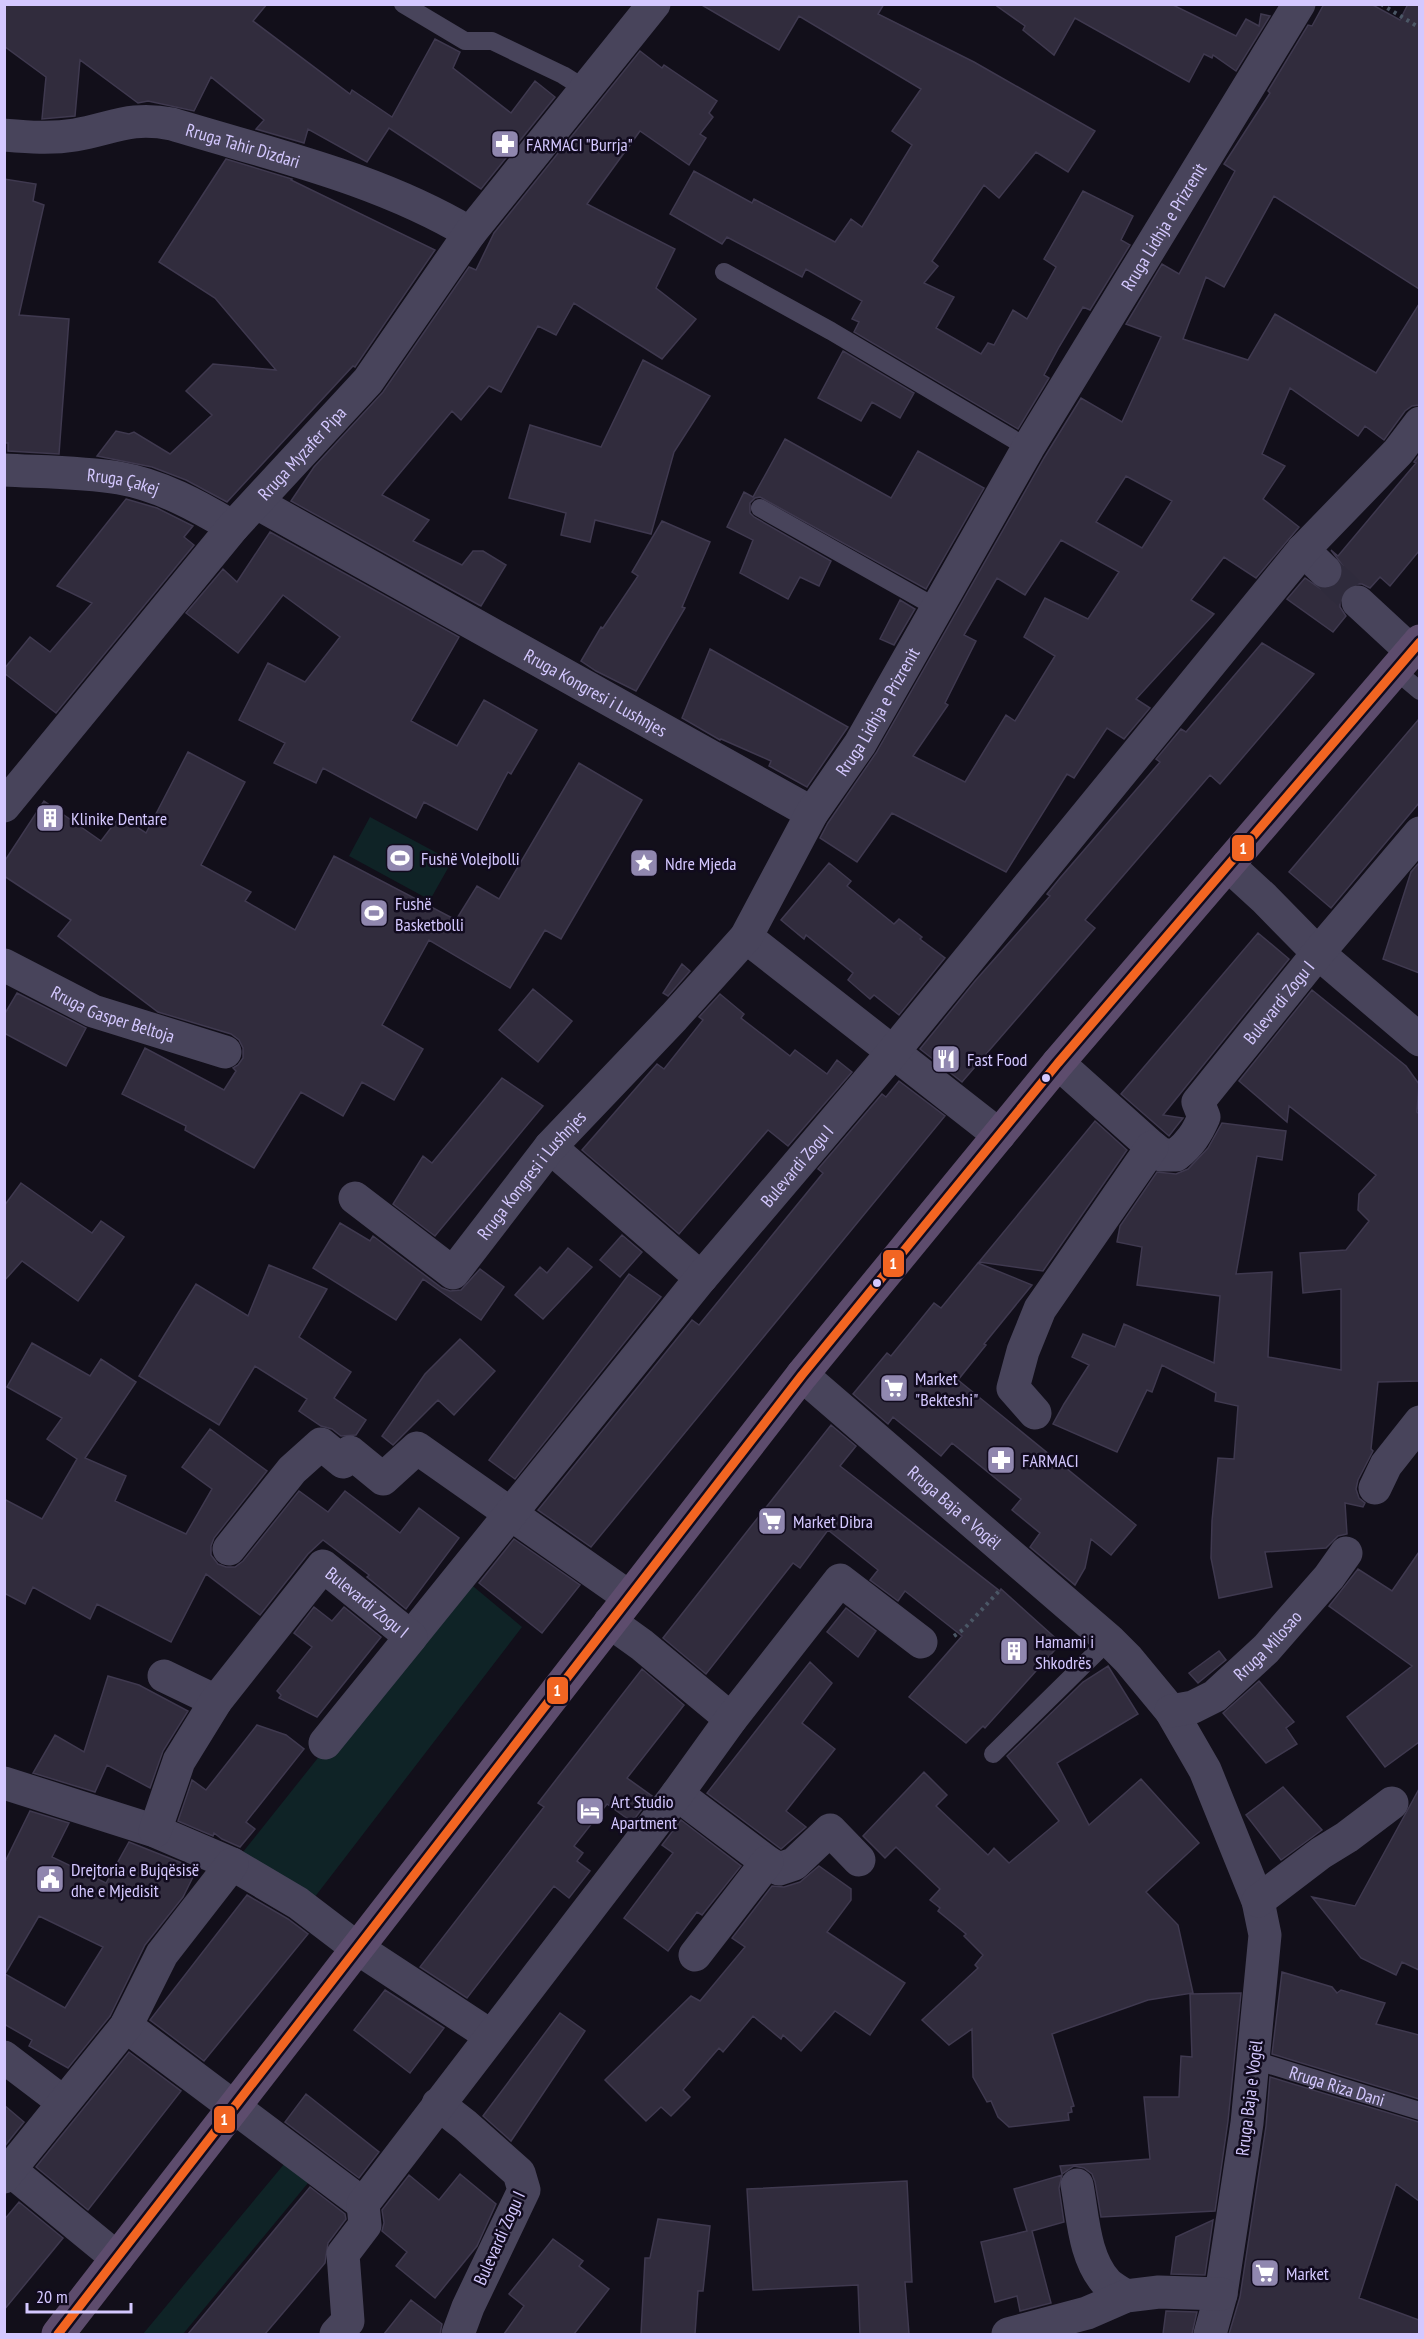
<svg xmlns="http://www.w3.org/2000/svg" width="1424" height="2339" font-family="'PT Sans Narrow',sans-serif">
<rect width="100%" height="100%" fill="#120f1a"/>
<path fill="#0f2326" d="M370 817 452 861 430 900 349 856Z
M462 1577 522 1627 311 1902 243 1852Z
M285 2163 308 2183 183 2334H143Z"/>
<path fill="#312c3d" stroke="#3f394f" stroke-width="1.5" fill-rule="evenodd" d="M4 4H267L253 21 350 94 352 90 392 117 435 39 460 52 453 68 511 113 535 81 555 97 481 189 389 128 367 162 308 129 304 143 256 129 264 120 211 77 194 111 148 101 138 103 80 60 75 116 42 119 46 77 4 46Z
M700 4H884L878 14 974 62 1095 131 1068 172 1036 152 999 198 984 185 932 261 938 266 924 283 954 297 936 328 981 354 988 343 994 345 1013 310 1027 319 1056 267 1044 259 1083 191 1133 216 1121 240 1130 245 1090 310 1083 307 1059 347 1044 375 1049 378 1018 429 854 332 859 322 852 319 862 301 806 269 802 277 727 237 722 244 670 214 694 171 752 203 754 199 835 242 851 219 862 227 912 145 892 131 921 89 799 16 779 50Z
M994 4H1171L1236 36 1246 19 1259 26 1261 14 1270 16 1236 71 1213 55 1212 58 1204 54 1189 82 1075 18 1054 55 1023 30 1025 26Z
M1324 4H1371L1400 20 1408 4H1419V289L1274 196 1224 287 1206 277 1183 339 1248 360 1275 314 1376 373 1419 304V405L1412 406 1405 411 1384 440 1365 426 1358 436 1290 388 1262 454 1285 466 1263 499 1299 527 1256 578 1224 557 1191 600 1214 614 1136 699 1150 708 1124 739 1107 728 1074 778 1067 774 1006 872 892 813 857 862 820 838 828 823 876 753 1044 458 1081 398 1122 422 1161 337 1126 324 1162 264 1179 274 1235 171 1224 164 1270 93 1268 91 1308 25 1312 26ZM1126 476 1172 501 1142 548 1096 522ZM1061 540 1119 572 1088 619 1045 598 1024 637 1055 656 1015 721 1006 715 965 782 913 756 948 705 945 703 976 641 964 635 997 578 1025 595Z
M640 51 662 68 664 65 717 101 709 113 713 117 700 134 706 138 689 165 640 131 587 204 675 249 656 288 696 319 662 359 574 303 556 335 538 326 501 392 489 386 461 420 452 411 384 492 382 495 429 520 413 541 462 565 473 551H483L506 565 481 606 479 605 291 501 314 467 383 392 469 267 476 270 494 233Z
M226 159 292 179 291 180 435 250 355 367 353 366 227 502 186 480 152 467 97 456 116 431 129 434 134 432 170 454 212 415 186 391 213 364 276 370 215 298 159 262Z
M4 179 36 184 33 201 44 205 19 315 69 319 59 454 8 451V443H4Z
M843 351 914 393 900 418 872 402 861 421 818 398Z
M643 360 710 396 674 452 651 534 595 520 590 542 561 535 566 513 509 498 530 425 601 447Z
M785 439 891 498 918 451 984 488 926 589 760 497 755 498 750 503V513L754 517 831 561 819 586 800 577 788 599 740 573 753 540 727 527 744 492 753 497Z
M1419 455V551L1390 586 1380 577 1370 588 1362 584H1353L1345 589 1340 597V607L1346 616 1333 632 1287 599 1305 578 1321 589H1331L1339 583 1343 576V566L1331 550 1338 556 1416 463 1414 462Z
M126 499 157 508 193 526 184 537 194 545 56 713 4 673V669L30 637 50 652 92 603 57 586Z
M662 521 710 542 682 607 685 608 636 691 596 671 581 661 601 627 603 628 638 576 632 572Z
M270 532 459 637 411 721 457 746 484 700 537 730 511 774 508 772 477 830 424 802 416 818 323 768 316 783 274 763 285 743 239 720 268 663 305 682 340 637 283 595 238 653 186 613 223 569 237 582Z
M900 600 915 609 894 645 880 639Z
M1262 643 1314 674 1220 784 1210 775 1085 920 1095 928 962 1082 920 1049 975 981 1050 896 1047 894 1060 878 1160 762 1156 759 1181 729 1186 732Z
M710 649 848 727 807 787 769 766 771 761 721 739 720 740 682 718Z
M1419 719V803L1331 908 1289 872Z
M188 752 245 782 201 865 251 892 245 901 295 930 334 856 456 920 477 886 499 899 579 763 642 800 561 939 545 930 510 988 429 940 382 1025 423 1049 394 1100 362 1082 343 1116 301 1092 254 1168 185 1130 186 1126 122 1094 145 1048 224 1090 236 1071 233 1068 238 1065 243 1058V1048L239 1040 231 1034 158 1012 58 936 71 920 4 876V862L44 801 101 841 120 816 146 833Z
M829 863 851 881 847 886 894 924 899 919 922 937 920 939 945 958 899 1015 874 995 870 999 848 980 853 973 806 935 804 939 781 920Z
M1418 864H1419V973L1383 959 1411 872Z
M1258 933 1289 959 1163 1115 1183 1118 1169 1136 1121 1094Z
M682 964 690 971 668 996 663 993Z
M533 989 572 1021 538 1062 499 1030Z
M1312 990 1406 1066 1419 1084 1417 1112 1419 1114V1381L1378 1382 1371 1449 1373 1451 1358 1480 1356 1489 1359 1498 1365 1503 1363 1507 1345 1503 1347 1534 1338 1536 1326 1548 1265 1552 1272 1587 1219 1598 1211 1558 1212 1521 1218 1458 1234 1459 1238 1406 1215 1401 1216 1393 1162 1365 1152 1392 1147 1390 1117 1452 1053 1424 1064 1404 1089 1365 1072 1357 1083 1334 1115 1347 1124 1324 1214 1363 1220 1296 1137 1285 1142 1247 1117 1242 1120 1226 1157 1172 1176 1174 1188 1169 1208 1148 1222 1123 1286 1131 1282 1160 1257 1156 1236 1274 1272 1272 1268 1357 1341 1370V1289L1303 1293 1300 1253 1346 1250 1369 1221 1358 1210 1359 1194 1376 1175 1289 1106 1287 1122 1239 1081Z
M17 993 86 1028 66 1066 4 1033V1015Z
M720 994 744 1014 741 1018 790 1056 795 1050 827 1074 837 1060 852 1072 788 1146 768 1130 679 1234 582 1150 657 1064 664 1069 703 1020 699 1017Z
M502 1078 543 1106 435 1236 393 1204 423 1156 432 1163Z
M899 1081 945 1116 591 1547 538 1510 692 1320 699 1325 823 1173 818 1169 882 1094 886 1097Z
M1095 1121 1127 1150 1043 1271 979 1262Z
M21 1183 92 1233 101 1221 124 1237 78 1301 22 1261 4 1281V1206Z
M340 1223 370 1241 373 1236 442 1288 450 1291 461 1290 480 1269 504 1287 481 1320 423 1279 396 1320 313 1268Z
M622 1235 642 1252 620 1277 600 1260Z
M568 1248 592 1267 543 1319 515 1295 540 1267 547 1273Z
M978 1263 1032 1285 984 1344 986 1345 958 1380 1136 1525 1111 1555 1091 1539 1085 1568 1075 1585 1030 1547 1040 1533 1012 1510 1021 1499 952 1443 941 1456 893 1417 888 1424 853 1394 887 1353 891 1356 934 1303 941 1308Z
M269 1265 327 1289 299 1337 351 1372 334 1398 366 1420 356 1435 341 1436 332 1429 321 1426 299 1411 307 1399 255 1366 219 1425 139 1376 196 1284 248 1316Z
M629 1274 661 1297 515 1479 489 1460Z
M460 1339 495 1371 454 1415 438 1400 393 1445 382 1436 425 1374Z
M32 1343 90 1376 101 1359 136 1382 85 1458 126 1476 115 1501 186 1534 212 1489 182 1467 210 1429 267 1471 214 1538 211 1546V1555L218 1564 226 1567H235L243 1561 299 1491 328 1512 345 1491 400 1533 419 1508 459 1538 406 1609 367 1577 369 1575 323 1540 308 1554 260 1615 206 1574 171 1642 97 1604 90 1619 33 1587 25 1604 4 1593V1499L42 1519 77 1459 47 1439 62 1418 7 1387Z
M831 1425 856 1446 840 1466 1000 1591 1001 1589 1061 1643 985 1728 983 1726 966 1743 909 1697 962 1636 905 1591 898 1601 870 1580 878 1570 828 1530 800 1568 793 1563 706 1674 663 1638Z
M514 1539 580 1585 542 1633 479 1583Z
M1419 1552V1742L1385 1767 1347 1717 1412 1666 1329 1606 1358 1569 1392 1591Z
M314 1607 332 1621 344 1607 381 1637 317 1717 279 1698 281 1695 277 1691 312 1647 294 1633Z
M846 1608 876 1631 858 1657 827 1632Z
M1219 1651 1226 1660 1198 1683 1189 1673Z
M810 1662 832 1683 802 1723 835 1749 786 1811 806 1827 781 1849 707 1793Z
M1108 1666 1138 1714 1057 1763 1089 1825 1141 1779 1199 1843 1146 1892 1178 1925 1193 1993 1148 2000 1052 2034 1074 2106 1071 2107 1072 2112 1068 2113 1069 2120 1009 2127 998 2117 991 2101 987 2102 973 2077 972 2029 949 2045 922 2020 978 1968 975 1965 983 1955 964 1936 966 1934 938 1911 940 1908 930 1900 940 1889 896 1847 885 1858 863 1836 924 1772 947 1795 936 1806 988 1855 994 1848 1009 1863 1059 1821 1007 1756 1083 1682Z
M642 1669 684 1705 627 1778 652 1796 632 1822 607 1804 574 1846 583 1853 577 1861 590 1871 569 1898 554 1886 467 1998 420 1967 544 1807 538 1803Z
M108 1676 139 1685 188 1711 163 1751 150 1788 107 1765 95 1792 33 1773 55 1735 84 1752Z
M1259 1681 1294 1722 1286 1728 1297 1744 1266 1763 1223 1713Z
M257 1725 286 1735 304 1749 246 1822 255 1829 240 1847 222 1839 214 1833 213 1836 178 1821 192 1780 206 1790Z
M1283 1787 1322 1830 1281 1860 1246 1815Z
M1419 1789V1970L1402 1962 1396 1975 1361 1958 1312 1897 1355 1906Z
M30 1811 69 1823 52 1857 106 1883 129 1842 197 1869 183 1897 145 1945 110 2016 68 2068 29 2046 32 2040 4 2024V1864ZM39 1916 103 1947 65 2008 5 1974Z
M681 1820 741 1866 702 1915 697 1912 668 1951 624 1918 673 1853 662 1845Z
M819 1866 851 1889V1900L827 1932 905 1983 870 2035 835 2011 801 2051 783 2035 781 2039 753 2016 723 2052 719 2048 683 2090 690 2097 671 2116 661 2107 646 2121 605 2080 691 1996 700 2001 745 1947 732 1938 772 1886 784 1887 800 1882Z
M247 1895 288 1919 308 1934 204 2061 150 2020Z
M1282 1972 1332 1987 1337 1993 1341 1990 1385 2003 1376 2024 1419 2035V2099L1272 2054Z
M385 1990 444 2028 410 2073 354 2030Z
M1241 1993 1228 2121 1215 2211 1101 2217 1095 2182 1092 2174 1084 2168 1074 2166 1062 2174 1060 2166 1150 2159 1144 2097H1179L1181 2056 1192 2057 1190 1994Z
M560 2013 585 2031 511 2141 483 2116Z
M129 2052 181 2091 88 2210 36 2167Z
M1270 2077 1419 2122V2201L1396 2184 1359 2298 1419 2320V2334H1229L1240 2297 1266 2126Z
M306 2094 379 2152 359 2178 285 2122Z
M4 2105 24 2122 4 2147Z
M460 2174 496 2204 477 2246 435 2298 396 2266 407 2252 382 2231 384 2223 382 2210 409 2175 439 2200Z
M1062 2175 1059 2188 1064 2222 1032 2231 1051 2303 1020 2311 1017 2296 995 2302 981 2242 1027 2231 1014 2189Z
M907 2181 912 2282H905L909 2334H860L858 2285 753 2290 747 2189Z
M310 2187 345 2214 346 2219 328 2243 325 2263 305 2287 265 2334H188Z
M19 2202 63 2238 4 2310V2220Z
M658 2219 710 2226 703 2291H698L695 2334H641L645 2258H650Z
M1213 2220 1205 2275 1171 2274 1176 2237Z
M553 2239 583 2261 579 2266 609 2289 574 2334H504L524 2306 509 2294Z
M411 2300 442 2324 440 2334H384Z
M1166 2311 1197 2312 1192 2334H1163Z"/>
<g fill="none" stroke-linecap="round" stroke-linejoin="round">
<path stroke="#2f2b3c" stroke-width="33" stroke-dasharray="33 16" stroke-linecap="butt" d="M1325 571 1358 602"/>
<path stroke="#4b5766" stroke-width="4" stroke-dasharray="3 4.5" stroke-linecap="butt" d="M1381 4 1420 28
M954 1636 964 1629 1000 1590"/>
<g stroke="#48445b" stroke-width="18">
<path d="M403 4 465 41H492L563 75 587 90"/>
<path d="M724 272 831 331 1028 448"/>
<path d="M760 508 937 608"/>
<path d="M1395 670 1420 691"/>
<path d="M993 1754 1109 1640"/>
<path id="s1" d="M1254 2060 1420 2111"/>
</g>
<g stroke="#48445b" stroke-width="33">
<path id="s2" d="M4 135C28 137 51 139 75 135 114 128 130 116 172 124 273 155 378 178 470 233"/>
<path id="s3" d="M4 470C42 472 83 472 119 478 160 485 198 506 233 527"/>
<path id="s4" d="M257 503 812 813"/>
<path d="M1303 550 1325 571"/>
<path d="M1358 602 1411 651"/>
<path id="s5" d="M4 806 233 527 368 381 470 233 654 4"/>
<path d="M1228 865 1264 898 1318 953 1420 1040"/>
<path d="M746 937 999 1135"/>
<path id="s6" d="M4 965 93 1011 225 1052"/>
<path id="s7" d="M1058 1063 1152 1147 1162 1155H1176C1190 1144 1197 1133 1204 1117L1198 1102 1318 953 1420 833"/>
<path d="M550 1147 701 1278"/>
<path id="s8" d="M355 1198 453 1273 550 1147 674 1017 746 937 812 813 860 744 1028 448 1299 4"/>
<path id="s9" d="M802 1375 1109 1640 1128 1659 1171 1711 1205 1770 1258 1901 1265 1935 1247 2123 1221 2294 1210 2334"/>
<path d="M1035 1413 1013 1388 1023 1351 1040 1309 1152 1147"/>
<path d="M1375 1488 1386 1465 1420 1422"/>
<path d="M229 1549 292 1470 321 1444 343 1462 350 1452 383 1479 417 1448 629 1597"/>
<path d="M610 1622 642 1645 731 1719"/>
<path id="s10" d="M411 1637 701 1278 893 1052 1303 550 1398 452 1420 423"/>
<path d="M164 1676 216 1701"/>
<path id="s11" d="M1171 1711 1193 1707 1215 1696 1266 1649 1329 1577 1346 1553"/>
<path d="M4 1783 155 1831 232 1864 298 1903 357 1948 491 2036"/>
<path d="M677 1794 767 1862 779 1869 794 1864 830 1830 859 1860"/>
<path id="s12" d="M155 1831 179 1761 216 1701 323 1566 411 1637 325 1743"/>
<path d="M1258 1901 1321 1853 1347 1837 1392 1803"/>
<path d="M695 1955 767 1862"/>
<path d="M126 2026 363 2204"/>
<path d="M4 2057 63 2102"/>
<path d="M438 2104 465 2125 519 2173 524 2190 468 2307 458 2334"/>
<path d="M10 2170 117 2258"/>
<path d="M4 2177 126 2026 162 1954 232 1864"/>
<path d="M1077 2185C1083 2217 1084 2258 1107 2283 1112 2288 1120 2292 1126 2296"/>
<path d="M336 2334 348 2321 343 2254 365 2225 363 2204 677 1794 731 1719 840 1580 921 1642"/>
<path d="M1008 2334 1087 2313 1126 2296 1159 2292 1221 2294"/>
</g>
<path stroke="#5d4c6d" stroke-width="33" d="M58 2334 802 1375 1058 1063 1420 641"/>
<g stroke="#110b1e" stroke-width="14">
<path id="bus-1" d="M58 2334 802 1375 1058 1063 1420 642"/>
</g>
<use href="#bus-1" stroke="#f26522" stroke-width="9"/>
</g>
<defs>
<g id="pharmacy-square" transform="scale(1.5)"><rect x="-9" y="-9" width="18" height="18" rx="4" fill="#9087af" stroke="#110b1e"/><path d="M-2-6h4v4h4v4h-4v4h-4v-4h-4v-4h4Z" fill="#fff"/></g>
<g id="building-square" transform="scale(1.5)"><rect x="-9" y="-9" width="18" height="18" rx="4" fill="#9087af" stroke="#110b1e"/><path d="M-4-6H4V6H1V3H-1V6H-4ZM-2.5-4.3h1.7v1.8h-1.7ZM.8-4.3h1.7v1.8H.8ZM-2.5-1h1.7V.8h-1.7ZM.8-1h1.7V.8H.8Z" fill="#fff"/></g>
<g id="stadium-square" transform="scale(1.5)"><rect x="-9" y="-9" width="18" height="18" rx="4" fill="#9087af" stroke="#110b1e"/><path d="M0-5a6.5 5 0 1 0 0 10a6.5 5 0 1 0 0-10ZM-3.5-1.8h7v3.6h-7Z" fill="#fff"/></g>
<g id="sight-square" transform="scale(1.5)"><rect x="-9" y="-9" width="18" height="18" rx="4" fill="#9087af" stroke="#110b1e"/><path d="M0-6L1.8-2.2L6-1.7L2.9 1.2L3.7 5.4L0 3.3L-3.7 5.4L-2.9 1.2L-6-1.7L-1.8-2.2Z" fill="#fff"/></g>
<g id="restaurant-square" transform="scale(1.5)"><rect x="-9" y="-9" width="18" height="18" rx="4" fill="#9087af" stroke="#110b1e"/><path d="M-5-6h1v4h1v-4h1v4h1v-4h1v5L-1.5 .5V6h-2V.5L-5-1ZM5-6V6H3V1.5H1.5Q1.5-4 5-6Z" fill="#fff"/></g>
<g id="supermarket-square" transform="scale(1.5)"><rect x="-9" y="-9" width="18" height="18" rx="4" fill="#9087af" stroke="#110b1e"/><path d="M-6-5.5h2.5l.6 2H6L4.5 2H-2.5L-4.4-4H-6ZM-1.5 3.2a1.3 1.3 0 1 0 .1 0ZM3 3.2a1.3 1.3 0 1 0 .1 0Z" fill="#fff"/></g>
<g id="hotel-square" transform="scale(1.5)"><rect x="-9" y="-9" width="18" height="18" rx="4" fill="#9087af" stroke="#110b1e"/><path d="M-6-4.5h1.5V1H6V5H4.5V3h-9V5H-6ZM-4 0a1.8 1.8 0 1 1 3.6 0ZM.5 0V-2.5h3Q6-2.5 6 0Z" fill="#fff"/></g>
<g id="civic-square" transform="scale(1.5)"><rect x="-9" y="-9" width="18" height="18" rx="4" fill="#9087af" stroke="#110b1e"/><path d="M-.6-6.5H3V-4.5H.6V-3L4-1V1h2V6H-6V1h2V-1L-.6-3ZM-1.2 2.5V6h2.4V2.5Z" fill="#fff"/></g>
</defs>
<g fill-rule="evenodd">
<use href="#pharmacy-square" x="505" y="144"/>
<use href="#building-square" x="50" y="818"/>
<use href="#stadium-square" x="400" y="858"/>
<use href="#sight-square" x="644" y="863"/>
<use href="#stadium-square" x="374" y="913"/>
<use href="#restaurant-square" x="946" y="1059"/>
<use href="#supermarket-square" x="894" y="1388"/>
<use href="#pharmacy-square" x="1001" y="1460"/>
<use href="#supermarket-square" x="772" y="1521"/>
<use href="#building-square" x="1014" y="1651"/>
<use href="#hotel-square" x="590" y="1811"/>
<use href="#civic-square" x="50" y="1879"/>
<use href="#supermarket-square" x="1265" y="2273"/>
</g>
<g fill="#d4c8ff" stroke="#110b1e" stroke-width="2">
<circle cx="1046" cy="1078" r="5"/>
<circle cx="877" cy="1283" r="5"/>
</g>
<g text-anchor="middle" dominant-baseline="central" stroke-width="5" stroke-linejoin="round" paint-order="stroke">
<g font-size="18" fill="#d4c8ff" stroke="#110b1e" text-anchor="start">
<text x="526" y="144">FARMACI "Burrja"</text>
<text x="71" y="818">Klinike Dentare</text>
<text x="421" y="858">Fushë Volejbolli</text>
<text x="665" y="863">Ndre Mjeda</text>
<text x="395" y="903">Fushë<tspan x="395" dy="21">Basketbolli</tspan></text>
<text x="967" y="1059">Fast Food</text>
<text x="915" y="1378">Market<tspan x="915" dy="21">"Bekteshi"</tspan></text>
<text x="1022" y="1460">FARMACI</text>
<text x="793" y="1521">Market Dibra</text>
<text x="1035" y="1641">Hamami i<tspan x="1035" dy="21">Shkodrës</tspan></text>
<text x="611" y="1801">Art Studio<tspan x="611" dy="21">Apartment</tspan></text>
<text x="71" y="1869">Drejtoria e Bujqësisë<tspan x="71" dy="21">dhe e Mjedisit</tspan></text>
<text x="1286" y="2273">Market</text>
</g>
<g font-size="18" fill="#d4c8ff" stroke="#110b1e">
<text stroke="none"><textPath href="#s2" startOffset="244">Rruga Tahir Dizdari</textPath></text>
<text stroke="none"><textPath href="#s8" startOffset="1394">Rruga Lidhja e Prizrenit</textPath></text>
<text stroke="none"><textPath href="#s5" startOffset="462">Rruga Myzafer Pipa</textPath></text>
<text stroke="none"><textPath href="#s3" startOffset="120">Rruga Çakej</textPath></text>
<text stroke="none"><textPath href="#s4" startOffset="388">Rruga Kongresi i Lushnjes</textPath></text>
<text stroke="none"><textPath href="#s8" startOffset="831">Rruga Lidhja e Prizrenit</textPath></text>
<text stroke="none"><textPath href="#s7" startOffset="345">Bulevardi Zogu I</textPath></text>
<text stroke="none"><textPath href="#s6" startOffset="120">Rruga Gasper Beltoja</textPath></text>
<text stroke="none"><textPath href="#s10" startOffset="609">Bulevardi Zogu I</textPath></text>
<text stroke="none"><textPath href="#s8" startOffset="249">Rruga Kongresi i Lushnjes</textPath></text>
<text stroke="none"><textPath href="#s9" startOffset="202">Rruga Baja e Vogël</textPath></text>
<text stroke="none"><textPath href="#s12" startOffset="374">Bulevardi Zogu I</textPath></text>
<text stroke="none"><textPath href="#s11" startOffset="120">Rruga Milosao</textPath></text>
<text stroke="none"><textPath href="#s1" startOffset="87">Rruga Riza Dani</textPath></text>
<text transform="translate(1249 2098) rotate(-83)">Rruga Baja e Vogël</text>
<text transform="translate(499 2238) rotate(-66)">Bulevardi Zogu I</text>
</g>
</g>
<g stroke="#110b1e" stroke-width="2">
<rect x="1231" y="834" width="24" height="28" rx="6" fill="#f26522"/>
<rect x="882" y="1249" width="23" height="29" rx="6" fill="#f26522"/>
<rect x="546" y="1676" width="23" height="29" rx="6" fill="#f26522"/>
<rect x="213" y="2105" width="23" height="29" rx="6" fill="#f26522"/>
</g>
<g font-size="16" text-anchor="middle" font-weight="bold" fill="#fff">
<text x="1243" y="854">1</text>
<text x="893" y="1269">1</text>
<text x="557" y="1696">1</text>
<text x="224" y="2125">1</text>
</g>
<rect width="1424" height="2339" fill="none" stroke="#d4c8ff" stroke-width="12"/>
<path d="M27 2303v9h104v-9" fill="none" stroke="#d4c8ff" stroke-width="3"/>
<text x="36" y="2303" font-size="18" fill="#d4c8ff" stroke="#110b1e" stroke-width="4.5" paint-order="stroke">20 m</text>
</svg>
